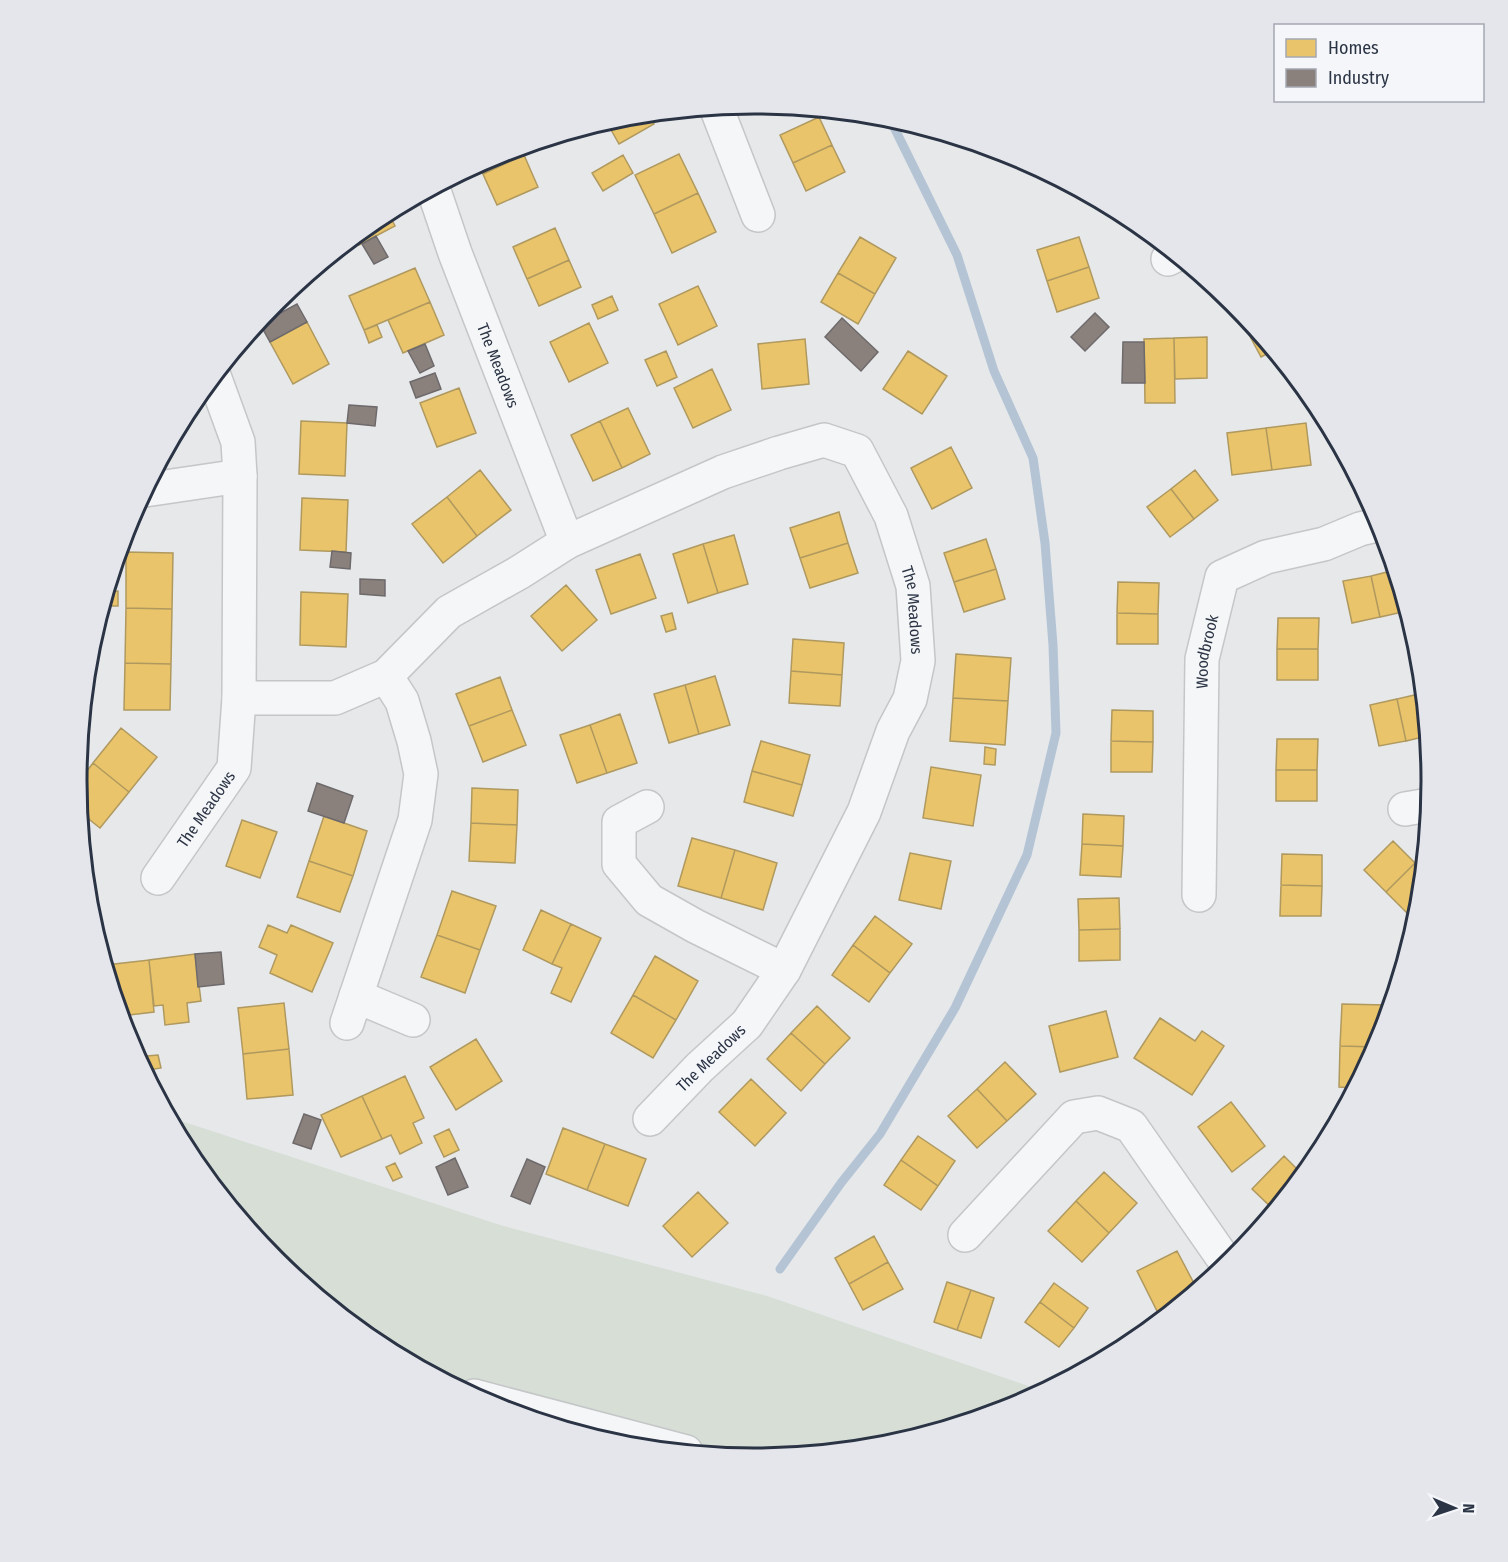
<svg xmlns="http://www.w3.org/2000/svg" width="1508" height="1562" font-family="'Fira Sans Condensed',sans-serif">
<rect width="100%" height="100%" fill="#e6e8ea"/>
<path fill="#d6ded6" d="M169 1117 500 1225 767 1296 1043 1391 1013 1407 886 1446 754 1458 621 1445 494 1407 377 1344 275 1260 190 1157Z"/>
<path fill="#e9c46a" stroke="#b0995f" stroke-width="1.5" d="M649 114 654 124 619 144 606 121 622 116Z
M819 117 832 145 793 163 780 135Z
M832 145 845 172 806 191 793 163Z
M521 147 524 155 483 174 478 164 495 155Z
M679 154 698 193 654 214 635 175Z
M524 155 538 187 497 205 483 174Z
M623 155 633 173 603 191 592 173Z
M698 193 716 232 672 253 654 214Z
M388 212 395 226 359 245 354 237 378 217Z
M555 228 569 260 527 279 513 247Z
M860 237 896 258 875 294 838 273Z
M1079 237 1089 267 1047 281 1037 250Z
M569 260 581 287 539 306 527 279Z
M1089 267 1099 298 1057 312 1047 281Z
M415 268 430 302 364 330 349 296Z
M838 273 875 294 858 324 821 302Z
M698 286 717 326 678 345 659 304Z
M612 296 618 310 598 319 592 305Z
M1230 299 1233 302 1273 351 1261 357Z
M430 302 444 335 403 353 388 320Z
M307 322 329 364 293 384 270 342Z
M589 323 608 363 569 382 550 342Z
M377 325 382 337 369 343 364 330Z
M1207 337V378L1175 379 1174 338Z
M1174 338 1175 403H1145L1144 339Z
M805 339 809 384 762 389 758 344Z
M666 351 677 377 657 386 645 360Z
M908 351 947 376 922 414 883 389Z
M712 369 731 410 693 428 674 388Z
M459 388 476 433 437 447 420 403Z
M628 408 650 454 622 468 600 421Z
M301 421 347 423 345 476 299 474Z
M600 421 622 468 593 481 571 435Z
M1306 423 1311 465 1272 470 1266 428Z
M1266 428 1272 470 1232 475 1227 433Z
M177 430 179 439 171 441Z
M951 447 972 488 932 509 911 468Z
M480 470 511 510 477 536 447 497Z
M1195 470 1218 500 1194 519 1171 489Z
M1171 489 1194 519 1170 537 1147 507Z
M447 497 477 536 443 563 412 524Z
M302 498 348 500 346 552 300 550Z
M839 512 848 543 800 558 790 528Z
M734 535 748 584 718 593 703 544Z
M986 539 996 569 954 582 944 553Z
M848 543 858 573 810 588 800 558Z
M703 544 718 593 688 603 673 554Z
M126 552 173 553 172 609 126 608Z
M640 554 656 598 611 614 596 570Z
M996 569 1005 599 964 612 954 582Z
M1395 570 1407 611 1380 617 1371 576Z
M1371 576 1380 617 1352 623 1343 581Z
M1118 582 1159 583 1158 614 1117 613Z
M566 585 597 620 562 651 531 616Z
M118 591V606H103L107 592Z
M301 592 348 594 346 647 300 645Z
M126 608 172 609 171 664 125 663Z
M672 613 676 629 666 632 661 616Z
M1117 613 1158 614V644H1117Z
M1278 618H1319L1318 649H1277Z
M793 639 844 643 842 675 791 671Z
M1277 649H1318V680H1277Z
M956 654 1011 658 1008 701 953 698Z
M125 663 171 664 170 710H124Z
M791 671 842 675 840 706 789 703Z
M715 676 730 725 699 734 685 685Z
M500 677 512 710 469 726 456 694Z
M685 685 699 734 669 743 654 694Z
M1423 693 1427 736 1406 741 1397 699Z
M953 698 1008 701 1005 745 950 741Z
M1397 699 1406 741 1379 746 1370 705Z
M512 710 526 745 483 762 469 726Z
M1112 710 1153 711V742L1111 741Z
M620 714 637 763 607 773 590 725Z
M590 725 607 773 577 783 560 735Z
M121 728 157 757 129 792 93 763Z
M1277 739H1318L1317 770H1276Z
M761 741 810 755 802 785 752 771Z
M1111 741 1153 742 1152 772H1111Z
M985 747 996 749 995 765 984 764Z
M93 763 129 792 100 828 80 812 77 784Z
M931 767 981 775 973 826 923 818Z
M1276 770H1317V801H1276Z
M752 771 802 785 793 816 744 802Z
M472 788 518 790 517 825 471 823Z
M1083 814 1124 816 1123 846 1082 844Z
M324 816 367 831 353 876 309 861Z
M242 820 277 832 260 878 226 866Z
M471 823 517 825 515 863 469 861Z
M692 838 735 850 721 898 678 886Z
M1393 841 1415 863 1386 892 1364 870Z
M1082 844 1123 846 1121 877 1080 875Z
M735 850 777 863 763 910 721 898Z
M910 853 951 861 941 909 899 900Z
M1282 854 1322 855V886L1281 885Z
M309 861 353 876 340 912 297 897Z
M1415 863 1423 871 1420 900 1407 913 1386 892Z
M1281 885 1322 886 1321 916H1280Z
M452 891 496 906 480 950 437 935Z
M1119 898 1120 929 1079 930 1078 899Z
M541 910 571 924 552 964 523 950Z
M875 916 912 944 890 973 853 945Z
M571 924 601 938 571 1002 551 993 562 968 552 964Z
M268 925 287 933 291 925 333 943 312 992 270 973 277 955 259 947Z
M1120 929V960L1079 961V930Z
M437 935 480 950 465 993 421 977Z
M853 945 890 973 869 1002 832 975Z
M195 954 201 1001 187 1003 189 1022 165 1025 163 1005 154 1006 149 960Z
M655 956 698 981 676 1020 633 995Z
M149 960 154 1012 121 1016 106 965Z
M633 995 676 1020 653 1058 611 1033Z
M284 1003 289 1049 243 1054 238 1008Z
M1342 1004 1385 1005 1384 1027 1376 1047 1340 1046Z
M817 1006 850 1038 825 1064 791 1033Z
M1106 1011 1118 1057 1060 1072 1049 1026Z
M1160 1018 1195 1041 1202 1031 1224 1046 1192 1095 1134 1058Z
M791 1033 825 1064 801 1091 767 1059Z
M476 1039 502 1081 456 1110 430 1067Z
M1340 1046 1376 1047 1354 1088 1339 1087Z
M289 1049 293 1095 247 1099 243 1054Z
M158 1055 161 1068 149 1070 147 1056Z
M1005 1062 1036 1094 1007 1121 977 1089Z
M405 1076 424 1118 413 1123 422 1143 400 1154 391 1135 382 1139 362 1096Z
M751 1079 786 1113 755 1146 719 1112Z
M977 1089 1007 1121 977 1148 948 1116Z
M362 1096 382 1139 341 1157 321 1115Z
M1231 1102 1265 1146 1232 1172 1198 1127Z
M563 1128 605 1144 587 1190 546 1174Z
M449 1129 459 1150 444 1157 434 1136Z
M918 1136 955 1161 938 1186 901 1160Z
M605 1144 646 1159 628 1206 587 1190Z
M1284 1156 1303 1175 1274 1210 1252 1189Z
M901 1160 938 1186 921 1210 884 1185Z
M395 1163 402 1177 393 1181 386 1167Z
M1104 1172 1137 1203 1109 1233 1076 1201Z
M698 1192 728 1223 692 1257 663 1226Z
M1076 1201 1109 1233 1082 1262 1048 1231Z
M874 1236 888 1262 849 1284 835 1258Z
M1177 1251 1197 1289 1161 1319 1137 1271Z
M888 1262 903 1289 863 1310 849 1284Z
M947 1282 971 1290 957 1330 934 1322Z
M1054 1283 1088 1308 1074 1328 1040 1302Z
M971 1290 994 1298 981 1338 957 1330Z
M1040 1302 1074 1328 1059 1347 1025 1322Z"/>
<path fill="#8a817c" stroke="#6e6a6c" stroke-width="1.5" d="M376 236 388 257 374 264 362 244Z
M297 304 307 322 270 342 260 324Z
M1095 313 1109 327 1085 351 1071 337Z
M842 318 878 352 861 371 825 337Z
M1123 342H1144L1145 383H1122Z
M425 344 434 366 420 373 408 351Z
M435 373 441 389 416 398 410 382Z
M349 405 377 407 375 426 347 423Z
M332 551 351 553 350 569 330 567Z
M360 579 385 580V596L360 594Z
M317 783 353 796 344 823 308 811Z
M221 952 224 984 198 987 195 954Z
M304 1114 321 1120 311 1149 293 1143Z
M455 1158 468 1187 448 1195 436 1167Z
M527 1159 545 1167 530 1204 511 1196Z"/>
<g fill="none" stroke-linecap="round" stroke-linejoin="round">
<path stroke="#b4c4d5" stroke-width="9" d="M780 1269 841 1183 880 1134 955 1008 1027 855 1056 733 1053 645 1045 543 1033 458 994 371 957 255 889 117"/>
<g stroke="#c4c6c8" stroke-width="36">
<g id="minor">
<path d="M716 107 758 215"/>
<path id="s1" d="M433 188 455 253 567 542"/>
<path d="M1168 259 1176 255"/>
<path d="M145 490 240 476"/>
<path id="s2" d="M239 698H335L386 676 449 612 520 572 567 542 723 472 779 453 824 440 857 451 891 516 913 586 918 661 910 699 893 731 864 812 784 970 747 1024 700 1067 650 1119"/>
<path d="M647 807 619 822V864L649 900 695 926 784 970"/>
<path d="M1405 809 1429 805"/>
<path id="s3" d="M158 878 234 768 239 698 240 476 238 442 214 376"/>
<path id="s4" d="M1199 895 1202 659 1222 577 1266 557 1324 544 1360 529 1381 524"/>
<path d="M356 996 413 1020"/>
<path d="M347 1023 415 820 421 774 414 741 402 701 386 676"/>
<path d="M965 1235 1074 1117 1098 1113 1131 1126 1225 1261 1229 1263"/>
<path d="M474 1396 686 1452"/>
</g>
</g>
<use href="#minor" stroke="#f5f6f7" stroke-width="33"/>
</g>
<g text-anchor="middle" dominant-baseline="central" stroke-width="6" stroke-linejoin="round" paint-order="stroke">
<g font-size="16" fill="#2b3445" stroke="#f4f6f9">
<text stroke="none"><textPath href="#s1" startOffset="189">The Meadows</textPath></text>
<text stroke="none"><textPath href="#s2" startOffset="861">The Meadows</textPath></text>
<text stroke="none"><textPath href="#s4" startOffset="244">Woodbrook</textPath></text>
<text stroke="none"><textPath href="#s3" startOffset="84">The Meadows</textPath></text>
<text transform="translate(711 1058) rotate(-44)">The Meadows</text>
</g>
</g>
<path d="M0 0H1508V1562H0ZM87 781a667 667 0 1 1 1334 0a667 667 0 1 1-1334 0Z" fill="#e4e6eb" fill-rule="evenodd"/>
<path fill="none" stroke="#2b3445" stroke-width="3" d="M87 781a667 667 0 1 1 1334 0a667 667 0 1 1-1334 0Z"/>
<rect x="1274" y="24" width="210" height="78" fill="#f4f6f9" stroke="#a4a8b1" stroke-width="1.5"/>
<rect x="1286" y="39" width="30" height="18" fill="#e9c46a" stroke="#a4a8b1" stroke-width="1.5"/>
<text x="1328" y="54" font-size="18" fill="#2b3445">Homes</text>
<rect x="1286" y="69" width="30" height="18" fill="#8a817c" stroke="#a4a8b1" stroke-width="1.5"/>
<text x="1328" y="84" font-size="18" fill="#2b3445">Industry</text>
<g transform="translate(1454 1508) rotate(92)" stroke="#f4f6f9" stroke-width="4.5" paint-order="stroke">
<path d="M0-4.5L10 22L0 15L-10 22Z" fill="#2b3445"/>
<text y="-9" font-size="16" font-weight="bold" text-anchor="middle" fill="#2b3445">N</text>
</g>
</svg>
